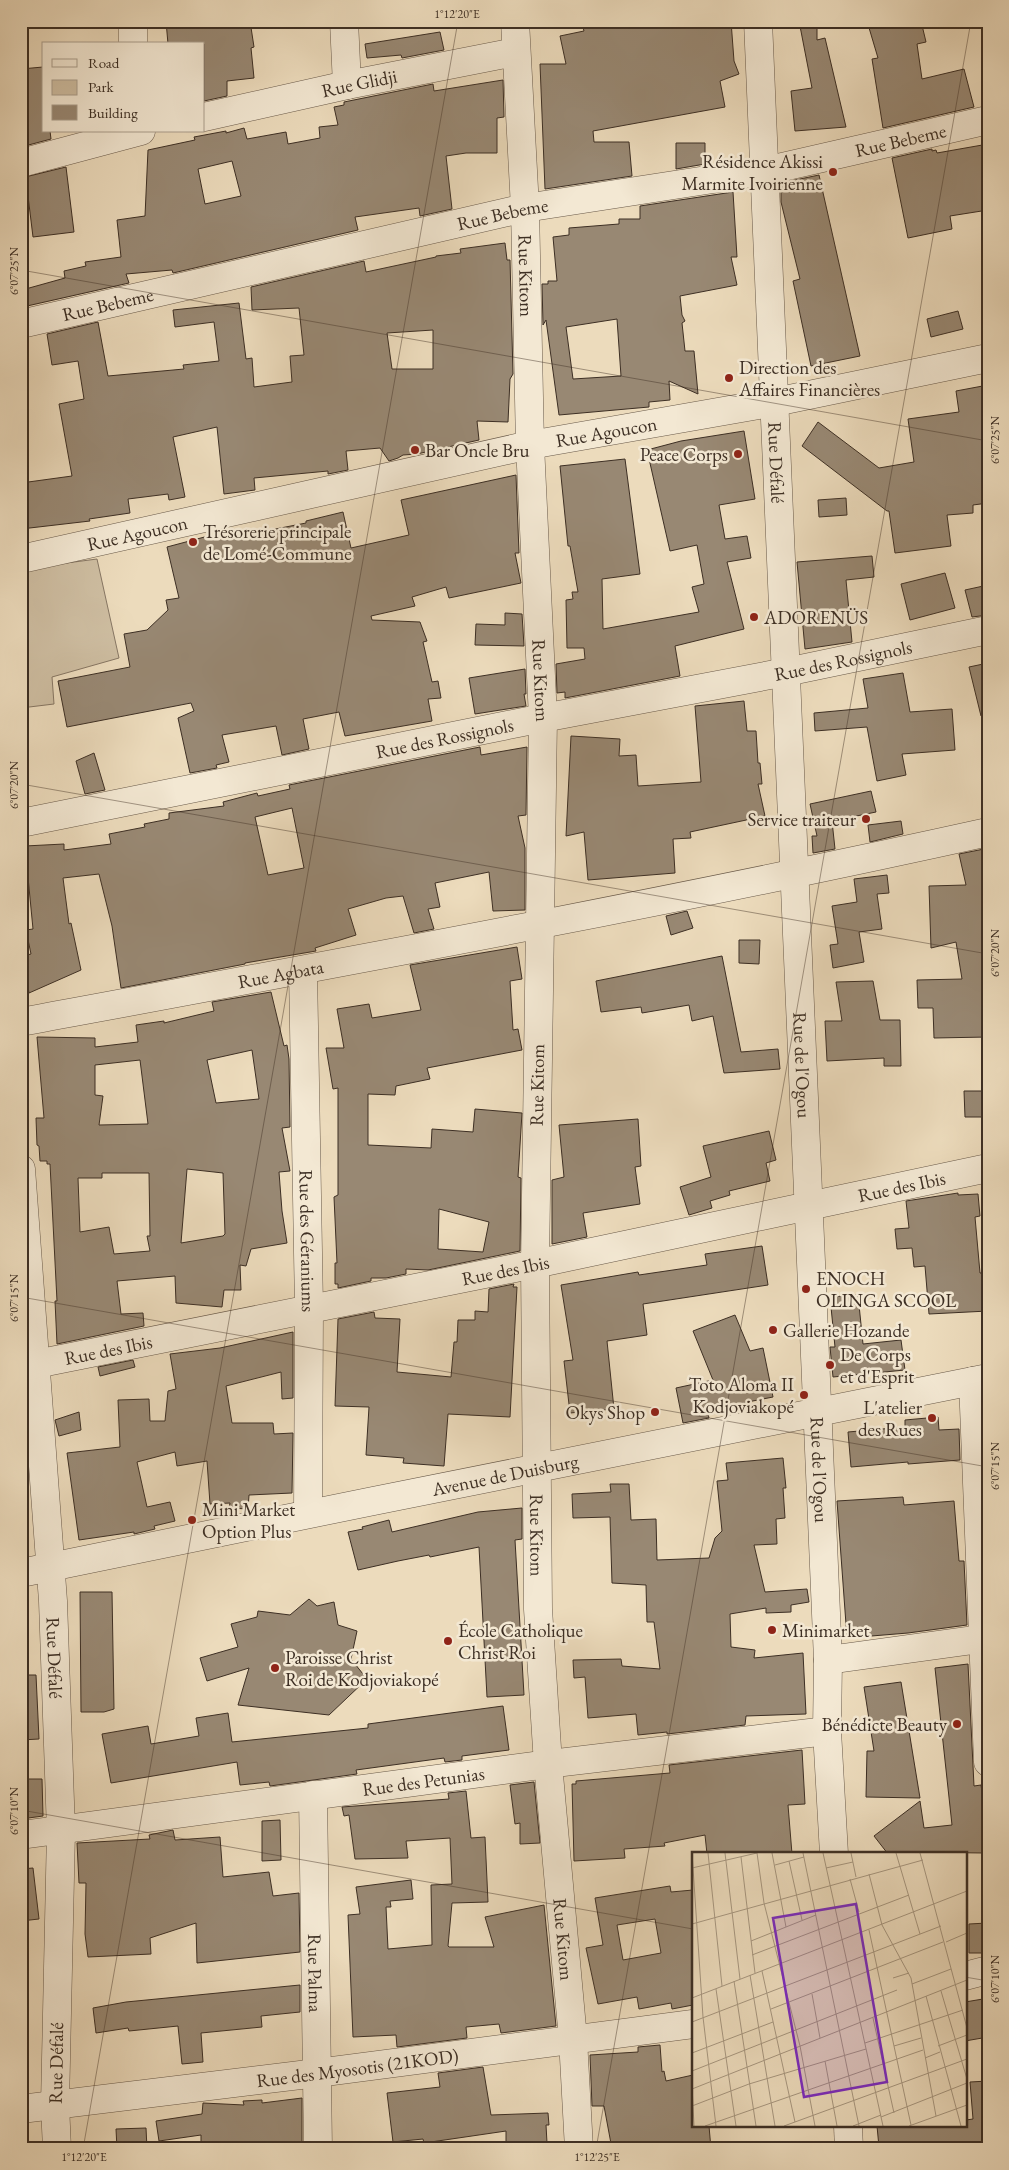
<svg xmlns="http://www.w3.org/2000/svg" width="1009" height="2170" font-family="'EB Garamond',serif">
<rect width="100%" height="100%" fill="#ecdbbc"/>
<filter id="stains"><feTurbulence type="fractalNoise" baseFrequency=".004" numOctaves="4"/><feColorMatrix values="0 0 0 0 .2 0 0 0 0 .09 0 0 0 0 .02 0 0 0 .5 -.17"/></filter>
<radialGradient id="worn" r=".72"><stop offset=".6" stop-color="#630" stop-opacity="0"/><stop offset="1" stop-color="#630" stop-opacity=".3"/></radialGradient>
<path fill="#cebea2" stroke="#867663" d="M97 559 119 658 52 677 54 704 21 708V569Z"/>
<path fill="#988873" stroke="#3d2f24" fill-rule="evenodd" d="M166 21H250L254 47 251 48 254 78 227 81V96L204 101V44H168Z
M597 21H731L734 61 739 74 720 81 725 107 593 131 594 142H629L632 176 545 189 540 64H566L560 36 584 31 582 24Z
M799 21H817V40L825 38 846 127 795 131 791 91 812 88Z
M867 21H921L926 42 917 44 922 79 964 69 974 107 883 128 872 59 878 58Z
M440 32 444 50 402 58 401 55 367 58 365 44Z
M43 67 44 131H50L51 139 21 147V69Z
M503 80 504 117 497 118V153H466L446 156 452 209 420 216 419 208 355 217 358 230 173 273 172 270 126 274 129 283 27 306 22 290 65 278 64 271 86 266 85 262 121 257 117 220 145 216 148 150 195 140 194 137 226 131V133L244 128 247 139 286 132 288 144 320 138 319 127 338 125 334 107 344 105V102L433 84 434 91ZM232 161 241 196 205 204 198 169Z
M676 143H705V164L676 169Z
M988 144V210L950 216 952 229 908 238 892 158 932 149V151L936 150 937 153Z
M66 167 74 232 33 237 28 196 21 197V178Z
M819 175 860 356 811 366 793 281 800 279 781 202V183Z
M733 192 737 257H731L737 285 680 296 682 315 685 321 682 323 685 351H694L698 394 669 381 670 400 649 402V407L559 415 546 320 543 325 542 284H548V281H557L553 237 569 235V228L619 224V219H640V206ZM617 319 621 376 573 379 566 327Z
M505 243 507 260H510L513 374 510 379 508 422 477 421 479 440 417 454 403 455 398 458 389 461 380 448 346 451 348 470 328 474V471L254 478 255 490 224 494 217 427 173 437 185 497 169 500 168 494 128 499 130 513 89 519 90 521 21 529V483L72 476 59 404 84 399 78 361 52 365 47 334 98 322 108 376 184 369 183 365 219 361 214 322 175 327 173 310 239 303 246 359 252 358 254 387 292 382 290 356 304 355 299 308 252 310 251 287 364 261 366 272 436 257V256L461 253 460 249ZM433 330V369H392L387 333Z
M958 311 963 329 931 337 927 319Z
M988 385V503L973 505V513L947 515 951 546 895 553 889 511H887L802 446 818 422 879 468 914 462 908 419 959 412 956 391Z
M744 431 755 499 719 505 725 539 747 536 751 558 727 562 744 629 675 646 680 676 565 698V692L557 693 556 664 585 659 584 648H567L566 600 573 599 572 592H578L570 546H568L560 466 625 459 640 574 602 579 603 629 699 612 692 587 704 584 697 545 670 551 647 450 681 441Z
M516 475 519 553H515L521 583 449 598 446 587 412 597 415 606 371 616 372 620 420 622 427 641 423 642 432 682 438 681 441 698 428 699 432 721 345 736 339 712 303 719 309 749 282 755 276 726 222 735 229 762 216 765 217 768 190 773 178 718 194 711 191 703 67 727 58 681 130 667 124 634 147 630 168 610 166 600 179 598 167 547 212 535 213 539 235 535V537L306 523V521L343 512 351 548 409 535 401 500Z
M846 498 847 515 819 517 818 500Z
M872 556 874 577 846 580 852 642 805 649 797 562Z
M945 573 955 608 910 620 901 584Z
M988 585V615L972 617 965 590Z
M505 613 522 614 524 646 475 645 476 624 505 625Z
M988 663V715L981 716 969 667Z
M525 669 526 694H524L526 706 475 714 469 678Z
M903 673 910 712 952 709 955 750 902 754 906 775 877 781 867 727 815 731 814 713 868 708 863 679Z
M744 701 747 731H756L758 763H760L762 784H758L765 816 690 832 691 838 673 839 675 873 588 880 584 832 566 836 571 736 620 739 619 756 636 755 638 786 701 782 695 706Z
M480 747 481 755 527 747 526 815 518 816 525 848V910L493 911 489 872 435 883 440 907 428 909 434 929 414 933 403 896 386 898 348 909 356 935 315 948 316 951 245 963V964L121 988 112 926 99 874 63 878 69 924 71 923 81 970 29 993 23 956 31 954 26 930 33 929 25 846 64 844V850L111 844 109 834 145 827 144 824 169 819V813L224 806 223 802 257 793 258 796 290 789 289 785ZM292 808 304 868 268 875 255 817Z
M94 753 105 790 85 794 76 761Z
M871 791 876 812 832 821 835 849 813 853 812 836H817L810 804Z
M901 821 903 834 870 842 868 825Z
M984 849 988 868V912H984L983 946H986L988 978V1037L934 1038 933 1008H918L917 980 962 979 956 942 931 948 929 886 966 885 959 854Z
M887 875 889 893 877 894 882 929 859 932 864 962 833 968 830 945 838 944 832 906 857 902 854 879Z
M687 911 693 928 671 935 666 916Z
M739 940H760L759 964 739 963Z
M517 947 522 979 510 981 513 1030 518 1029 522 1050 427 1068 430 1079 396 1086 395 1095 368 1094V1145L431 1148 432 1129 473 1132 475 1109 522 1113 518 1177 521 1178 520 1251 428 1270 406 1269V1274L386 1278H371V1281L338 1288V1284H335V1263H337L334 1197 338 1195V1088L333 1089 326 1048H344L337 1009 369 1004 372 1018 421 1010 410 965ZM439 1209 489 1222 483 1252 438 1249Z
M722 956 741 1052 778 1049 780 1069 724 1073 713 1016 692 1021 689 1005 642 1013 641 1007 601 1012 596 981Z
M873 981 880 1020H900L901 1066H884V1058L827 1061 825 1021H842L836 982Z
M271 992 284 1046 287 1045 289 1059 290 1127 282 1128 290 1171 279 1172 282 1211 287 1243 251 1249 246 1266 240 1265 241 1290H224L222 1307 176 1303 175 1276 117 1281 121 1314 143 1313 144 1326 57 1344 55 1301H57L50 1164H47V1161H40L39 1146 37 1145 36 1118H44L37 1037 95 1038V1047L138 1042 136 1025 164 1021V1023L214 1011 212 1002ZM252 1050 259 1099 216 1103 207 1060ZM140 1060 148 1124 99 1125 103 1096 95 1095V1065ZM187 1169 223 1173 225 1234 223 1236 181 1243ZM102 1173H149L150 1236H147L150 1251 114 1254 109 1227 80 1232 78 1178H102Z
M964 1091H982L983 1117H965Z
M638 1119 641 1166 635 1167 640 1204 583 1213 587 1237 552 1244V1180L564 1177 559 1125Z
M769 1131 776 1160 766 1163 770 1181 729 1191 730 1195 710 1201 712 1208 689 1215 680 1187 711 1177 703 1146Z
M958 1193V1195L978 1194 980 1216 975 1217 980 1273H988V1311L929 1314 925 1266 914 1267 912 1248 897 1249 895 1229 909 1228 906 1201Z
M762 1246 768 1285 643 1304 647 1335 607 1341 614 1409 570 1413 564 1361 573 1360 561 1285 638 1272 639 1275 707 1265 705 1254Z
M514 1284 513 1287H517L510 1417 448 1414 444 1466 403 1463 404 1458 366 1455 369 1407 335 1406 338 1319 374 1312 375 1318 400 1319 397 1372 451 1377 454 1342H457L458 1320H475V1311L488 1312 489 1289Z
M858 1295 863 1344 901 1340 905 1370 833 1377 830 1347H835L830 1297Z
M735 1315 750 1351 763 1348 773 1397 707 1410 709 1418 683 1423 676 1388 713 1380 693 1331Z
M293 1332V1398L282 1399 281 1372 226 1386 232 1423H273L274 1434 293 1433 292 1493 249 1495 248 1509 229 1508 230 1503 210 1504 207 1461 177 1466 175 1452 137 1462 147 1507 170 1502 175 1521 154 1526 155 1529 134 1534V1532L79 1540 67 1453 120 1447 118 1400 149 1399 150 1421H165L168 1391 176 1389 170 1354 220 1348Z
M133 1360 135 1367 100 1376 98 1367Z
M79 1412 81 1430 59 1436 55 1420Z
M938 1417 939 1430 959 1429 960 1460 908 1464V1462L851 1467 848 1432 905 1427V1420Z
M783 1458 786 1488H783L785 1518 776 1519 777 1544 754 1545 765 1592 807 1589 809 1602 791 1605V1612L766 1613V1608L730 1614 731 1647 755 1650 754 1658 803 1653 806 1714 746 1716 745 1725 667 1734V1732L638 1735 636 1714 588 1718 585 1677 574 1678 573 1660 621 1659 622 1666 660 1669 654 1622H647L646 1585 612 1583 610 1517 573 1518 572 1494 611 1492 610 1484H629L631 1520 656 1519 657 1560 709 1558 715 1538 722 1531 717 1481 728 1480 726 1463Z
M903 1497 904 1505 954 1501 959 1561H964L967 1625 908 1633 847 1638 837 1501Z
M522 1508V1539L515 1540 524 1695 487 1697 479 1547 430 1557 429 1555 398 1561 358 1570 348 1532 363 1529 362 1527 389 1520 392 1532 478 1512Z
M80 1592H112L114 1709 104 1712H81Z
M309 1599 317 1606 334 1602 338 1625 357 1631 351 1659 367 1679 329 1715 238 1705 249 1668 207 1681 200 1658 238 1647 231 1624 257 1617 258 1611 290 1615Z
M968 1664 974 1786 981 1785 985 1813 983 1814V1853L903 1852 901 1854H888L874 1836 920 1801 924 1828 952 1825 935 1668Z
M21 1675H36L39 1739 21 1740Z
M901 1682 920 1798 866 1797 867 1751H874L864 1687Z
M503 1706 509 1750 462 1756V1760L445 1762 444 1758 356 1770 357 1774 270 1786 269 1782 240 1785 237 1762 111 1783 102 1734 148 1726 151 1744 199 1736 196 1718 228 1713 232 1742 368 1728V1724Z
M802 1750 805 1804 788 1805 792 1854H707L705 1835 664 1843 665 1846 624 1849 625 1858 574 1861 572 1784H576V1781L670 1773 669 1765Z
M21 1779H42L43 1816 21 1819Z
M534 1782 540 1843 520 1844V1823L515 1824 510 1785Z
M466 1791 471 1838 485 1837 488 1902 452 1903 448 1946 449 1947H494L485 1917 544 1905 556 2026 501 2033 499 2024 466 2027 467 2038 397 2047 396 2035 353 2037 348 1915 360 1914 356 1887 411 1880 413 1899 390 1901 391 1907H386L388 1949 432 1945 431 1885 452 1884 450 1838 406 1841 408 1858 355 1859 349 1815 344 1816 342 1807 449 1799 448 1793Z
M280 1820 281 1860 262 1861V1821Z
M173 1830 175 1840 220 1837 223 1877 269 1872 273 1896 299 1893 300 1952 197 1963 196 1923 150 1938 151 1954 88 1957 85 1934 86 1883H79L77 1843 150 1839 149 1835Z
M33 1868 39 1919 21 1921V1869Z
M670 1886 671 1892 693 1890V2005L672 2009 671 2003 639 2009 637 1997 598 2004 586 1948 603 1945 595 1898ZM655 1919 661 1953 623 1960 617 1925Z
M987 1923V1953H969V1924Z
M300 1985V2012L261 2016 262 2027 201 2033 203 2062 182 2064 178 2026 129 2031 128 2028 96 2033 93 2008 126 2002Z
M983 1999 988 2037 965 2041V2002Z
M660 2045 662 2072 664 2071 666 2081 693 2075V2126H709L711 2149H612L604 2106H592L590 2055 638 2052V2047Z
M483 2067 491 2115 548 2113 549 2125H546L547 2143 506 2144V2131L424 2143 423 2139 393 2142 387 2093 440 2087 438 2073Z
M988 2081V2149H925L924 2144 879 2147 877 2126H967L966 2120 973 2119 970 2082Z
M302 2098V2149H258V2144L201 2149V2135L159 2141 156 2121 202 2114 203 2103 244 2105 243 2101 262 2100V2103Z
M146 2128 147 2149H117L116 2129Z"/>
<g fill="none" stroke-linecap="round" stroke-linejoin="round">
<g stroke="#695a4a" stroke-width="29">
<g id="minor">
<path d="M133 21V44"/>
<path d="M344 21 347 85"/>
<path id="s1" d="M515 21 525 208 530 445 543 718 535 1264 538 1609 548 1764 573 2039 579 2149"/>
<path id="s2" d="M758 21 828 1660 827 1731 834 1854"/>
<path id="s3" d="M204 117 347 85 515 52"/>
<path d="M21 163 141 131"/>
<path id="s4" d="M21 324 525 208 765 171 988 120"/>
<path id="s5" d="M21 559 530 445 775 402 988 358"/>
<path id="s6" d="M21 823 543 718 786 672 988 630"/>
<path id="s7" d="M303 970 309 1308 308 1513"/>
<path id="s8" d="M21 1022C344 962 667 903 988 832"/>
<path id="s9" d="M21 1169 53 1601 61 1831 55 2105 57 2149"/>
<path id="s10" d="M21 1367 535 1264 988 1168"/>
<path d="M973 1381 988 1762"/>
<path id="s11" d="M21 1573C343 1506 665 1443 988 1378"/>
<path d="M828 1660 988 1638"/>
<path id="s12" d="M313 1795 318 2149"/>
<path id="s13" d="M21 1835 548 1764 827 1731"/>
<path d="M965 1976 988 1970"/>
<path id="s14" d="M21 2109 317 2073 693 2024"/>
<path d="M848 2126 849 2149"/>
</g>
</g>
<use href="#minor" stroke="#f3e8d3" stroke-width="28"/>
</g>
<path fill="none" stroke="#3d2f24" stroke-width="1" stroke-opacity="0.45" d="M21 270 988 441M21 784 988 954M21 1297 988 1467M21 1810 693 1929M965 1977 988 1981M83 2149 458 21M596 2149 971 21"/>
<g fill="#8f2418" stroke="#f3e8d3" stroke-width="2">
<circle cx="833" cy="172" r="5"/>
<circle cx="729" cy="378" r="5"/>
<circle cx="415" cy="450" r="5"/>
<circle cx="738" cy="454" r="5"/>
<circle cx="193" cy="542" r="5"/>
<circle cx="754" cy="617" r="5"/>
<circle cx="866" cy="819" r="5"/>
<circle cx="806" cy="1289" r="5"/>
<circle cx="773" cy="1330" r="5"/>
<circle cx="830" cy="1365" r="5"/>
<circle cx="804" cy="1395" r="5"/>
<circle cx="655" cy="1412" r="5"/>
<circle cx="932" cy="1418" r="5"/>
<circle cx="192" cy="1520" r="5"/>
<circle cx="772" cy="1630" r="5"/>
<circle cx="448" cy="1641" r="5"/>
<circle cx="275" cy="1668" r="5"/>
<circle cx="957" cy="1724" r="5"/>
</g>
<g text-anchor="middle" dominant-baseline="central" stroke-width="5" stroke-linejoin="round" paint-order="stroke">
<g font-size="19" fill="#3d2f24" stroke="#f3e8d3">
<text stroke="none"><textPath href="#s3" startOffset="159">Rue Glidji</textPath></text>
<text stroke="none"><textPath href="#s4" startOffset="899">Rue Bebeme</textPath></text>
<text stroke="none"><textPath href="#s4" startOffset="494">Rue Bebeme</textPath></text>
<text stroke="none"><textPath href="#s1" startOffset="255">Rue Kitom</textPath></text>
<text stroke="none"><textPath href="#s4" startOffset="89">Rue Bebeme</textPath></text>
<text stroke="none"><textPath href="#s5" startOffset="599">Rue Agoucon</textPath></text>
<text stroke="none"><textPath href="#s2" startOffset="442">Rue Défalé</textPath></text>
<text stroke="none"><textPath href="#s5" startOffset="119">Rue Agoucon</textPath></text>
<text stroke="none"><textPath href="#s6" startOffset="838">Rue des Rossignols</textPath></text>
<text stroke="none"><textPath href="#s1" startOffset="660">Rue Kitom</textPath></text>
<text stroke="none"><textPath href="#s6" startOffset="432">Rue des Rossignols</textPath></text>
<text stroke="none"><textPath href="#s8" startOffset="264">Rue Agbata</textPath></text>
<text stroke="none"><textPath href="#s2" startOffset="1045">Rue de l'Ogou</textPath></text>
<text transform="translate(537 1085) rotate(-89)">Rue Kitom</text>
<text stroke="none"><textPath href="#s10" startOffset="899">Rue des Ibis</textPath></text>
<text stroke="none"><textPath href="#s7" startOffset="271">Rue des Géraniums</textPath></text>
<text stroke="none"><textPath href="#s10" startOffset="494">Rue des Ibis</textPath></text>
<text stroke="none"><textPath href="#s10" startOffset="89">Rue des Ibis</textPath></text>
<text stroke="none"><textPath href="#s2" startOffset="1450">Rue de l'Ogou</textPath></text>
<text stroke="none"><textPath href="#s11" startOffset="494">Avenue de Duisburg</textPath></text>
<text stroke="none"><textPath href="#s1" startOffset="1515">Rue Kitom</textPath></text>
<text stroke="none"><textPath href="#s9" startOffset="490">Rue Défalé</textPath></text>
<text stroke="none"><textPath href="#s13" startOffset="406">Rue des Petunias</textPath></text>
<text stroke="none"><textPath href="#s1" startOffset="1920">Rue Kitom</textPath></text>
<text stroke="none"><textPath href="#s12" startOffset="178">Rue Palma</textPath></text>
<text transform="translate(56 2063) rotate(-89)">Rue Défalé</text>
<text stroke="none"><textPath href="#s14" startOffset="339">Rue des Myosotis (21KOD)</textPath></text>
</g>
<g font-size="19" fill="#3d2f24" stroke="#f3e8d3" text-anchor="start">
<text x="823" y="161" text-anchor="end">Résidence Akissi<tspan x="823" dy="22">Marmite Ivoirienne</tspan></text>
<text x="739" y="367">Direction des<tspan x="739" dy="22">Affaires Financières</tspan></text>
<text x="425" y="450">Bar Oncle Bru</text>
<text x="728" y="454" text-anchor="end">Peace Corps</text>
<text x="203" y="531">Trésorerie principale<tspan x="203" dy="22">de Lomé-Commune</tspan></text>
<text x="764" y="617">ADORENÜS</text>
<text x="856" y="819" text-anchor="end">Service traiteur</text>
<text x="816" y="1278">ENOCH<tspan x="816" dy="22">OLINGA SCOOL</tspan></text>
<text x="783" y="1330">Gallerie Hozande</text>
<text x="840" y="1354">De Corps<tspan x="840" dy="22">et d'Esprit</tspan></text>
<text x="794" y="1384" text-anchor="end">Toto Aloma II<tspan x="794" dy="22">Kodjoviakopé</tspan></text>
<text x="922" y="1407" text-anchor="end">L'atelier<tspan x="922" dy="22">des Rues</tspan></text>
<text x="645" y="1412" text-anchor="end">Okys Shop</text>
<text x="202" y="1509">Mini Market<tspan x="202" dy="22">Option Plus</tspan></text>
<text x="458" y="1630">École Catholique<tspan x="458" dy="22">Christ Roi</tspan></text>
<text x="782" y="1630">Minimarket</text>
<text x="285" y="1657">Paroisse Christ<tspan x="285" dy="22">Roi de Kodjoviakopé</tspan></text>
<text x="947" y="1724" text-anchor="end">Bénédicte Beauty</text>
</g>
</g>
<g transform="translate(692 1852)">
<rect width="275" height="275" fill="#ecdbbc"/>
<path fill="none" stroke="#a6967f" stroke-width="1" d="M0 1 11 165 24 274M16 1 30 134M33 1 48 127M65 1 72 51 108 194 123 274M80 1 94 75M111 1 167 274M131 1 191 274M159 1 164 25M204 1 228 82M228 1 275 176M49 5 63 121M97 9 110 68M83 13 112 5M0 16 65 1M134 16 161 10M177 22 190 73 219 126 244 264M158 27 167 60M0 72 231 8M177 78 219 273M59 89 124 63M254 90 275 81M60 103 217 43M70 119 103 270M58 123 83 274M201 126 217 121M42 129 64 274M220 132 259 117M24 137 44 274M249 139 275 227M120 142 128 186M234 144 269 274M0 146 275 39M79 157 251 90M181 166 202 261M0 170 249 74M173 191 271 158M202 194 229 186M246 194 275 183M0 201 81 170M233 206 248 200M133 209 145 274M0 219 205 138M0 233 2 274M0 237 275 128M0 254 57 232 174 197M189 265 275 231M13 274 231 198M92 274 275 207M161 274 189 263M217 274 275 253"/>
<path fill="#7b2cbf" fill-opacity="0.15" stroke="#7b2cbf" stroke-width="2.5" d="M164 52 195 230 112 245 81 66Z"/>
<rect width="275" height="275" fill="none" stroke="#3d2f24" stroke-width="2.5"/>
</g>
<rect width="1009" height="2170" fill="none" stroke="#ecdbbc" stroke-width="55"/>
<rect x="42" y="42" width="162" height="90" fill="#f3e8d3" stroke="#aa9e8d"/>
<rect x="52" y="59" width="25" height="8" fill="#f3e8d3" stroke="#aa9e8d"/>
<text x="88" y="68" font-size="15" fill="#3d2f24">Road</text>
<rect x="52" y="80" width="25" height="15" fill="#cebea2" stroke="#aa9e8d"/>
<text x="88" y="92" font-size="15" fill="#3d2f24">Park</text>
<rect x="52" y="105" width="25" height="15" fill="#988873" stroke="#aa9e8d"/>
<text x="88" y="118" font-size="15" fill="#3d2f24">Building</text>
<rect x="28" y="28" width="954" height="2114" fill="none" stroke="#3d2f24" stroke-width="2"/>
<g font-size="12" text-anchor="middle" fill="#3d2f24">
<text x="457" y="18">1°12'20"E</text>
<text transform="translate(14 271) rotate(-90)" y="4">6°07'25"N</text>
<text transform="translate(995 440) rotate(-90)" y="4">6°07'25"N</text>
<text transform="translate(14 785) rotate(-90)" y="4">6°07'20"N</text>
<text transform="translate(995 953) rotate(-90)" y="4">6°07'20"N</text>
<text transform="translate(14 1298) rotate(-90)" y="4">6°07'15"N</text>
<text transform="translate(995 1466) rotate(-90)" y="4">6°07'15"N</text>
<text transform="translate(14 1811) rotate(-90)" y="4">6°07'10"N</text>
<text transform="translate(995 1979) rotate(-90)" y="4">6°07'10"N</text>
<text x="84" y="2161">1°12'20"E</text>
<text x="597" y="2161">1°12'25"E</text>
</g>
<rect width="100%" height="100%" filter="url(#stains)"/>
<rect width="100%" height="100%" fill="url(#worn)"/>
</svg>
